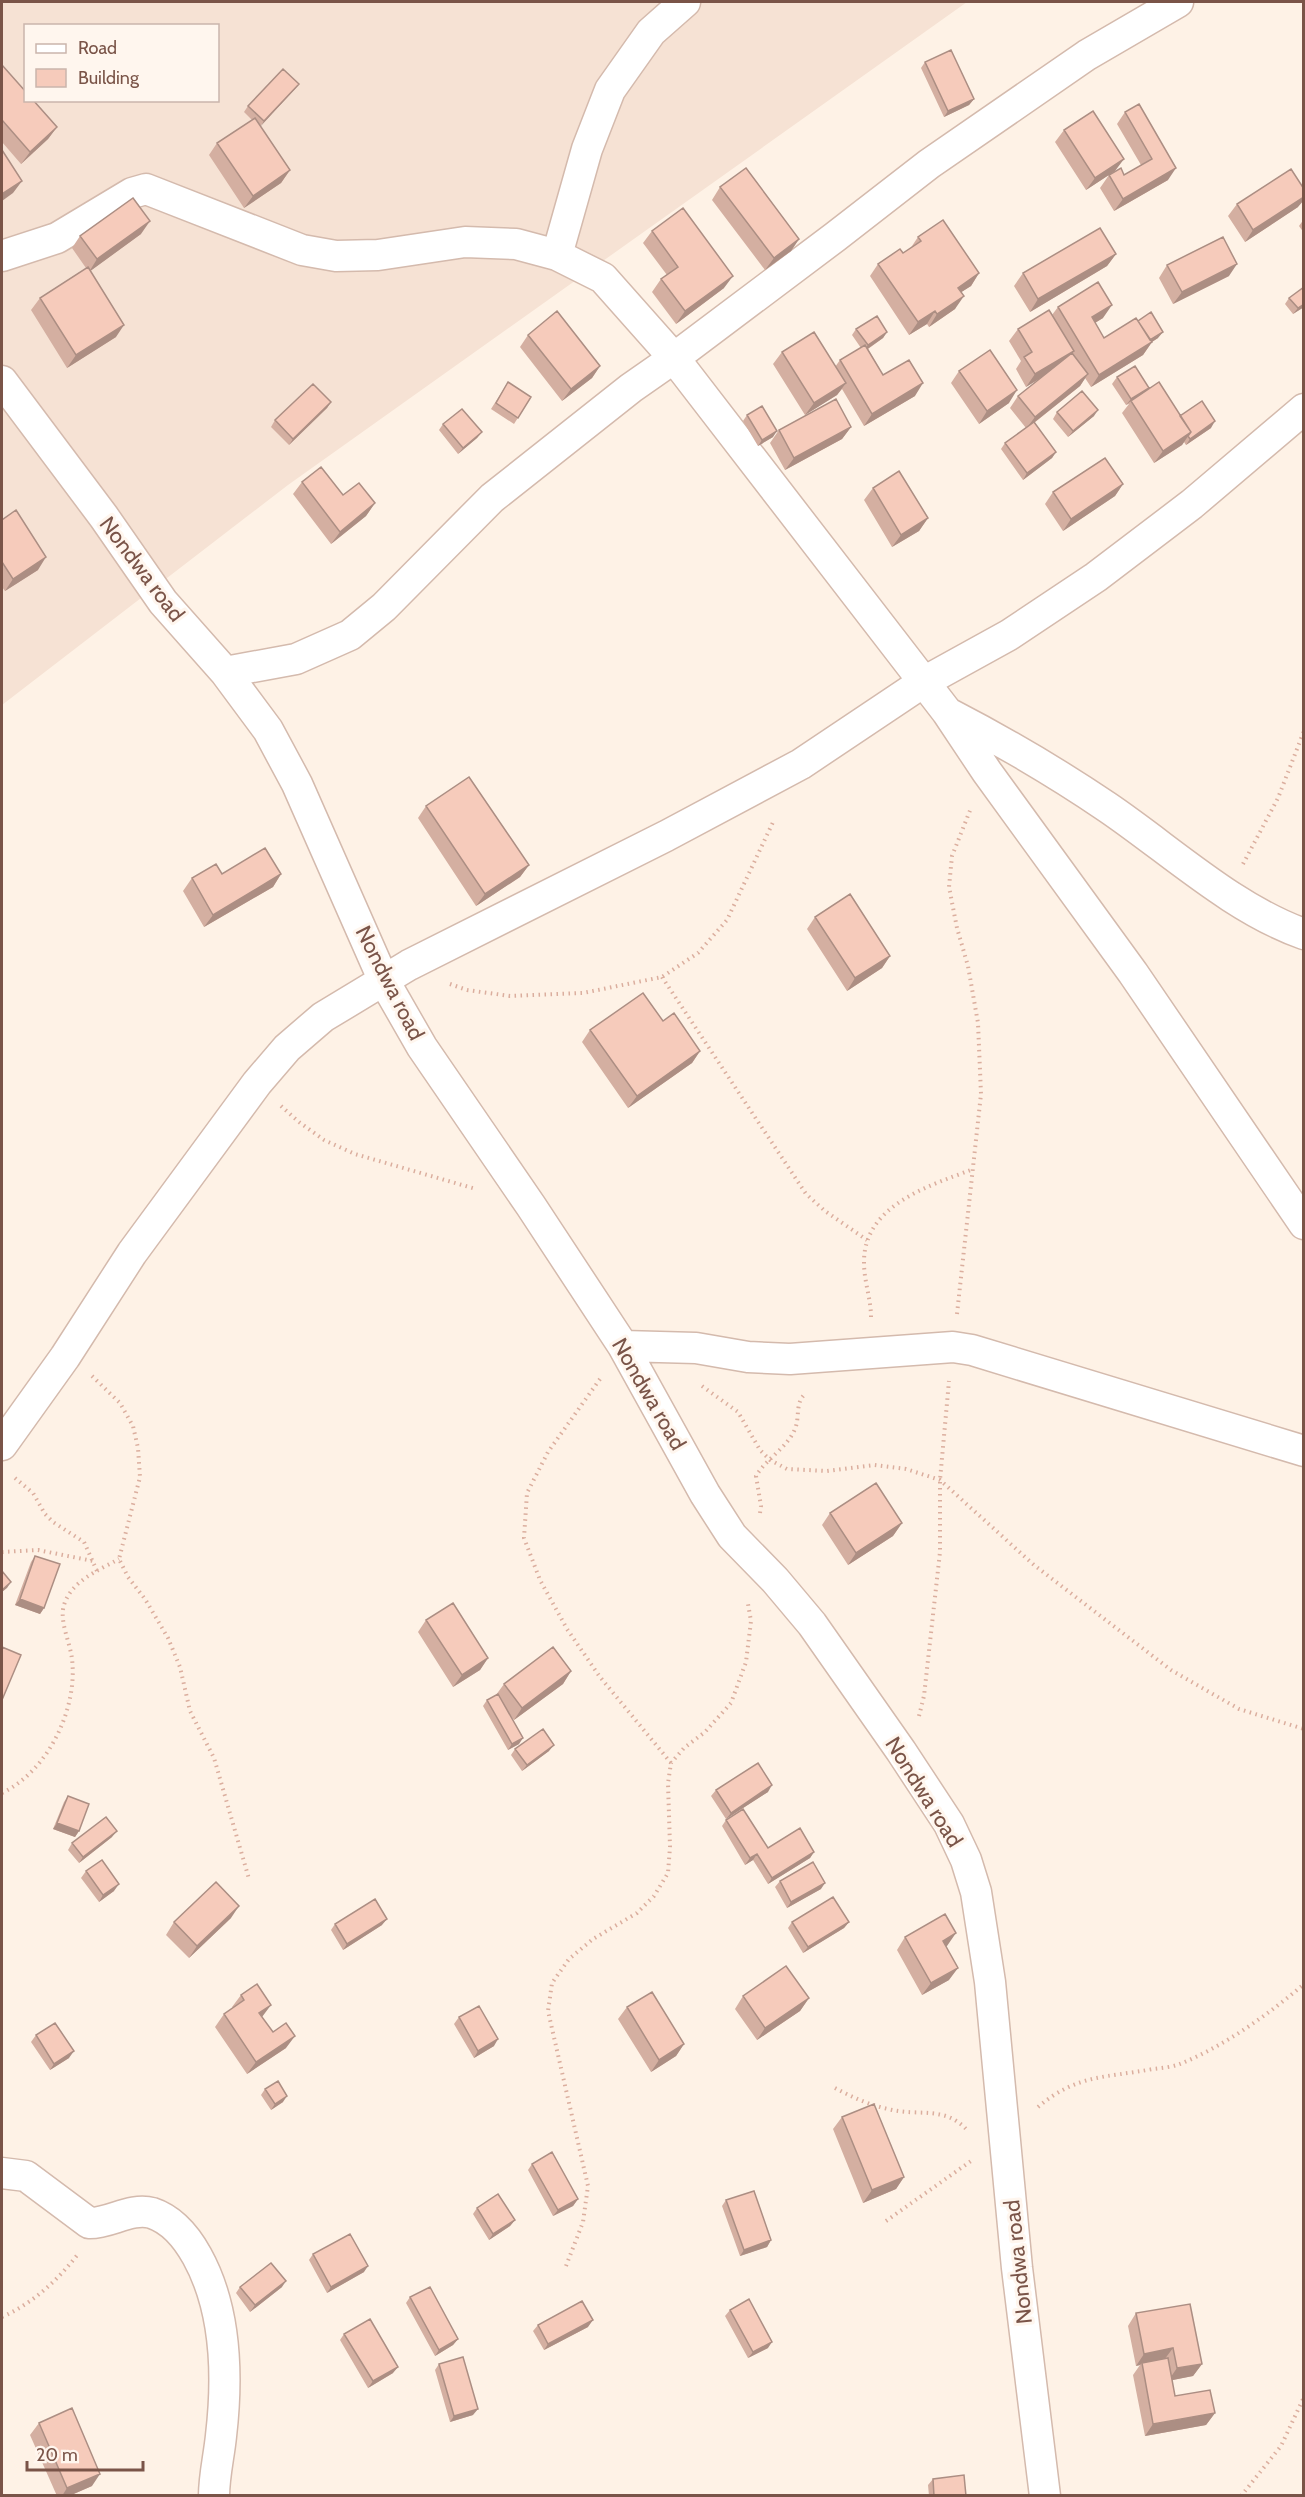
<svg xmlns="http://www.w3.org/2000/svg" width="1305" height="2497" font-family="Cabin,sans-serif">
<rect width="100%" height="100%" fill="#fef2e6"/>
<path fill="#f6e2d4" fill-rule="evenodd" d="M2 2H967L288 485 2 705ZM26 26H218V100H26Z"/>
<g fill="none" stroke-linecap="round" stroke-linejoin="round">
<g stroke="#d4baad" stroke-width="33">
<path id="street" d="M557 255 587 149 610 90 651 32 685 2
M2 256 57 238 132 193 146 189 302 250 336 256 378 255 465 242 516 244 557 255 603 278 674 358 947 712 987 772 1133 973 1304 1224
M2 381 104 517 163 602 225 672 268 730 297 784 383 979 422 1047 531 1206 623 1346 705 1494 732 1536 775 1580 812 1624 901 1751 949 1824 966 1860 976 1892 990 1982 1017 2268 1045 2496
M225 672 296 659 350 635 384 607 492 498 631 388 674 358 835 237 929 164 1087 55 1178 2
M950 714C1004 742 1057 773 1107 807 1169 849 1233 909 1304 934
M623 1346 696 1348 748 1357 790 1359 953 1347 972 1350 1304 1451
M2 1445 65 1357 132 1253 257 1083 287 1048 323 1017 409 965 666 836 801 764 922 683 1009 635 1096 577 1192 504 1304 409
M2 2173 26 2176 89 2223C109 2224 131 2207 152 2213 173 2220 187 2238 197 2256 227 2310 228 2376 221 2436 219 2456 214 2476 214 2496"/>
</g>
<path stroke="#dbae9e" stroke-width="4" stroke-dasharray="1.5 4.5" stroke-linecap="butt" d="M1243 864 1278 798 1304 731
M662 977 806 1194 825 1211 867 1240
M450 984 467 990 510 996 583 993 662 977 698 953 727 920 774 820
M281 1106 299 1122 324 1140 355 1154 476 1189
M957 1314 981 1094 978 1023 968 966 957 928 949 887 952 856 971 808
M871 1317C871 1299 864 1281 864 1263 863 1206 928 1186 971 1170
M92 1376 120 1403 133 1426 138 1448 140 1477 119 1559 128 1577 145 1599 168 1638 180 1667 190 1711 214 1758 249 1879
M600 1379 548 1452 527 1493 524 1538 540 1580 567 1629 600 1677 671 1763
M702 1386 738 1412 760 1450 770 1460 787 1469 827 1471 874 1465 906 1469 940 1480 1034 1565 1171 1670 1239 1709 1304 1729
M15 1478 33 1493 45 1514 53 1522 84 1542 97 1571
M760 1513 761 1506 756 1476C766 1459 787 1448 795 1429 800 1417 795 1403 805 1394
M2 1552 38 1550 93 1561
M919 1716 924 1696 940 1552V1480L949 1381
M2 1793C48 1771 78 1709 72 1659 70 1642 59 1621 64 1605 71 1581 99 1570 119 1559
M835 2088C852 2097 869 2105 888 2109 919 2117 944 2105 967 2130
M1038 2107C1077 2074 1105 2078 1153 2069 1162 2068 1172 2067 1180 2064 1224 2046 1268 2015 1304 1984
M886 2221 971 2161
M566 2266 583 2222 588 2186 548 2011 552 1983 569 1959 593 1939 637 1913 654 1896 668 1873 670 1847 668 1783 671 1763 684 1748 705 1732 731 1703 746 1662 751 1621 748 1604
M2 2317C33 2303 57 2281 78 2254
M1241 2496 1281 2446 1304 2397"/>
<use href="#street" stroke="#fff" stroke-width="30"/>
</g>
<path fill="#d4afa1" d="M925 62 974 99 969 105 944 117 921 68Z
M2 65 57 127 48 139 21 164 2 142Z
M299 84 294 90 260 126 290 170 281 183 244 208 209 155 217 143 252 120 244 112 248 106Z
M1125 112 1168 180 1114 211 1100 188 1109 175H1124L1141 165 1117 124Z
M1064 130 1115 171 1086 190 1055 142Z
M720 187 799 239 791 251 765 270 712 200Z
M1237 204 1298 207 1245 242 1228 216Z
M1304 219V233L1299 226Z
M652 231 724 288 676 324 652 292 661 279 667 275 643 243Z
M141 234 90 271 116 337 67 368 31 310 40 298 86 268 72 248 80 236Z
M918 237 979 273 971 286 961 292 955 309 929 327 927 324 909 335 870 276 878 264 903 253 910 249Z
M1116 254 1107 266 1030 312 1014 286 1023 273Z
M1167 265 1229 276 1173 304 1159 278Z
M1289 298 1304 307 1293 314 1285 304Z
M1058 307 1103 318 1095 323 1104 338 1138 321 1158 338 1152 342 1143 355 1091 387 1085 378 1080 386 1034 423 1056 452 1052 458 1023 480 1001 449 1005 443 1026 428 1010 408 1018 396 1042 377 1026 387 1016 369 1021 361 1009 341 1018 329 1052 315Z
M856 329 887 332 883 338 868 349 883 375 915 396 864 426 842 389 837 395 805 415 773 364 782 352 835 367 840 360 861 348 852 335Z
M528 335 600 366 592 378 562 401 520 347Z
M959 371 1009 403 979 424 951 383Z
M1117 377 1149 388 1147 390 1180 416 1211 428 1186 445 1184 442 1182 445 1154 463 1122 413 1129 404 1126 405 1112 384Z
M508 382 531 397 514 424 491 409Z
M331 402 327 408 289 445 271 427 275 420Z
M1057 412 1094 416 1068 437 1053 419Z
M747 415 773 437 758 446 743 421Z
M443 424 482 432 477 438 458 454 439 430Z
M851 427 842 439 785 470 770 443 779 430Z
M302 482 343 495 375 503 366 516 331 544 293 494Z
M1123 484 1115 496 1063 531 1045 504 1053 492Z
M873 488 928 518 919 531 892 547 864 500Z
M2 520 38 570 5 591 2 587Z
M426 806 529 865 520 877 476 906 418 818Z
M222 874H281L273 887 204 927 183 891 192 878Z
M815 917 890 956 882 968 847 991 807 929Z
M663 1021 700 1051 692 1063 628 1108 582 1042 590 1030Z
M830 1513 902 1523 893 1536 848 1565 822 1525Z
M35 1556 44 1608 40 1614 15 1605 31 1562Z
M426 1620 488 1658 480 1670 453 1687 418 1632Z
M571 1671 563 1684 514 1720 510 1715 519 1744 508 1750 483 1706 487 1700 496 1695 504 1684Z
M515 1749 549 1751 522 1771 511 1755Z
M716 1790 768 1792 726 1819 711 1796Z
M68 1796 79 1831 75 1837 53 1829 64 1802Z
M726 1820 768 1848 814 1852 810 1858 768 1884 753 1860 745 1865 722 1826Z
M112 1837 79 1863 68 1850 72 1843Z
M86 1871 114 1891 99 1902 81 1878Z
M780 1881 821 1889 787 1908 775 1887Z
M231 1918 189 1958 166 1935 174 1922Z
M792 1922H849L844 1928 803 1953 788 1928Z
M335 1924 382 1925 343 1950 331 1930Z
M905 1937 947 1946 946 1947 949 1980 922 1995 897 1950Z
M241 1995 262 2017 273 2032 286 2048 247 2074 215 2027 224 2014 233 2008 232 2007Z
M743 1996 809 1998 800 2011 757 2040 735 2009Z
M627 2007 684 2044 676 2056 651 2072 618 2019Z
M459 2017 494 2046 474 2058 454 2024Z
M36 2035 69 2058 50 2070 31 2042Z
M265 2089 283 2102 271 2110 261 2095Z
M842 2117 904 2177 896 2189 863 2203 833 2129Z
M532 2164 578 2199 573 2206 553 2216 528 2170Z
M726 2200 771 2240 767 2247 740 2256 722 2206Z
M477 2208 515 2220 510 2226 489 2240 473 2214Z
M313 2254 364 2272 327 2293 309 2260Z
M240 2287H282L250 2312 236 2293Z
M410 2297 458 2339 453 2345 435 2356 406 2303Z
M730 2310 768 2348 748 2358 725 2316Z
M1136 2313 1202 2364 1193 2376 1172 2380 1175 2396 1215 2413 1206 2425 1145 2436 1133 2375 1140 2365 1136 2366 1128 2326Z
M538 2325 588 2327 544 2350 533 2331Z
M344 2334 393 2373 368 2388 340 2340Z
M439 2364 473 2415 450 2422 435 2370Z
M39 2423 92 2486 69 2496H57L30 2435Z
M933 2479 966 2496H929L928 2485Z"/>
<path fill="#ac8e83" d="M299 84 294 90 260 127 264 121Z
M974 99 969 105 944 117 948 111Z
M57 127 48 139 21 164 30 152Z
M1124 159 1115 171 1086 190 1095 178Z
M1176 168 1168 180 1114 211 1123 199Z
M290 170 281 183 244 208 253 196Z
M22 181 13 193 2 201V194Z
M1304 197V200L1298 207 1245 242 1253 230Z
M150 221 141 234 89 272 97 259Z
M799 239 791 251 765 270 774 258Z
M1116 254 1107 266 1030 312 1038 299Z
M1237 264 1229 276 1173 304 1182 292Z
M979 273 971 286 949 300 958 288Z
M733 276 724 288 676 324 685 311Z
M964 296 955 309 929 327 937 314Z
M1304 304V307L1293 314 1298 308Z
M1112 305 1103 318 1083 330 1092 317Z
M935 311 927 324 909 335 918 322Z
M124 325 116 337 67 368 76 355Z
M887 332 883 338 863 352 868 345Z
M1163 332 1158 338 1144 347 1152 342 1143 355 1091 387 1099 375Z
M1074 351 1065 363 1026 387 1035 374Z
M600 366 592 378 562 401 571 389Z
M1088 374 1080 386 1026 429 1035 417Z
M846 383 837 395 805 415 814 403Z
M923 383 915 396 864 426 872 414Z
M1149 388 1144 394 1131 401 1126 405 1131 399Z
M1017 390 1009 403 979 424 987 411Z
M331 402 327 408 289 445 293 439Z
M1098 410 1094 416 1068 437 1073 431Z
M1215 421 1211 428 1186 445 1190 439Z
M851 427 842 439 785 470 794 458Z
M777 431 773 437 758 446 762 440Z
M482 432 477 438 458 454 463 448Z
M1191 432 1182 445 1154 463 1163 451Z
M1056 452 1052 458 1023 480 1027 473Z
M1123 484 1115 496 1063 531 1071 519Z
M375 503 366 516 331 544 340 532Z
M928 518 919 531 892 547 901 535Z
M46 557 38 570 5 591 13 579Z
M529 865 520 877 476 906 485 894Z
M281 874 273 887 204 927 213 915Z
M890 956 882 968 847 991 855 978Z
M700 1051 692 1063 628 1108 637 1096Z
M902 1523 893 1536 848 1565 856 1553Z
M11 1582 7 1588 2 1592V1590Z
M20 1599 44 1608 40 1614 15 1605Z
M488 1658 480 1670 453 1687 462 1675Z
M571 1671 563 1684 514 1720 522 1708Z
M523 1738 519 1744 508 1750 512 1744Z
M554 1745 549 1751 522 1771 527 1765Z
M772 1785 768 1792 726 1819 731 1813Z
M57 1823 79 1831 75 1837 53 1829Z
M117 1831 112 1837 79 1863 83 1857Z
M814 1852 810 1858 768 1884 772 1878Z
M757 1854 753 1860 745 1865 750 1858Z
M825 1883 821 1889 787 1908 791 1902Z
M119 1884 114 1891 99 1902 103 1895Z
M239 1906 231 1918 189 1958 197 1946Z
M387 1919 382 1925 343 1950 347 1944Z
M849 1922 844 1928 803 1953 808 1947Z
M956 1933 947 1946 934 1953 943 1941Z
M958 1968 949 1980 922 1995 931 1983Z
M809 1998 800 2011 757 2040 765 2028Z
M271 2005 262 2017 259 2013Z
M295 2036 286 2048 247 2074 256 2062Z
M498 2039 494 2046 474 2058 478 2051Z
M684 2044 676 2056 651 2072 659 2060Z
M74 2051 69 2058 50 2070 54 2064Z
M287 2096 283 2102 271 2110 275 2104Z
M904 2177 896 2189 863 2203 872 2190Z
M578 2199 573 2206 553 2216 558 2210Z
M515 2220 510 2226 489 2240 493 2234Z
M771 2240 767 2247 740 2256 744 2250Z
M368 2266 364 2272 327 2293 331 2287Z
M286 2281 282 2287 250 2312 255 2305Z
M593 2320 588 2327 544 2350 548 2344Z
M458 2339 453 2345 435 2356 439 2350Z
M772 2342 768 2348 748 2358 753 2352Z
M1173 2348 1164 2360 1142 2363 1140 2365 1136 2366 1144 2354Z
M1202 2364 1193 2376 1168 2381 1177 2368Z
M398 2367 393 2373 368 2388 373 2381Z
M478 2409 473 2415 450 2422 454 2416Z
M1215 2413 1206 2425 1145 2436 1153 2424Z
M100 2474 92 2486 69 2496H62L67 2488Z"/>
<path fill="#f6cbbb" stroke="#ac8e83" stroke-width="1.5" d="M951 50 974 99 948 111 925 62Z
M2 65 26 92V100H33L57 127 30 152 2 120Z
M283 69 299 84 264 121 248 106Z
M1139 104 1176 168 1123 199 1109 175 1121 168 1124 175 1152 159 1125 112Z
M1093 111 1124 159 1095 178 1064 130Z
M255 118 290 170 253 196 217 143Z
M2 150 22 181 2 194Z
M746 168 799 239 774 258 720 187Z
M1291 169 1304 189V197L1253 230 1237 204Z
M133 198 150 221 97 259 80 236Z
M683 208 733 276 685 311 661 279 678 267 652 231Z
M943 220 979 273 958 288 964 296 937 314 935 311 918 322 878 264 900 249 903 253 921 241 918 237Z
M1100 228 1116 254 1038 299 1023 273Z
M1223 237 1237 264 1182 292 1167 265Z
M88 267 124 325 76 355 40 298Z
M1098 282 1112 305 1092 317 1104 338 1136 318 1152 342 1099 375 1058 307Z
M1304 287V304L1298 308 1289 298Z
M1049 310 1074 351 1035 374 1024 357 1032 352 1018 329Z
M557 311 600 366 571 389 528 335Z
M1151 312 1163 332 1150 340 1138 321Z
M877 316 887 332 868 345 856 329Z
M814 332 846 383 814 403 782 352Z
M865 345 883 375 909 360 923 383 872 414 840 360Z
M990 350 1017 390 987 411 959 371Z
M1072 353 1088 374 1035 417 1018 396Z
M1135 366 1149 388 1131 399 1117 377Z
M508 382 531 397 518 418 496 403Z
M1159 382 1191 432 1163 451 1131 401Z
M313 384 331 402 293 439 275 420Z
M1082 391 1098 410 1073 431 1057 412Z
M836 399 851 427 794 458 779 430Z
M1202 401 1215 421 1190 439 1188 436 1191 432 1180 416Z
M762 406 777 431 762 440 747 415Z
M462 409 482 432 463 448 443 424Z
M1034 422 1056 452 1027 473 1005 443Z
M1105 458 1123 484 1071 519 1053 492Z
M321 467 343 495 359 483 375 503 340 532 302 482Z
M899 471 928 518 901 535 873 488Z
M16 510 46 557 13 579 2 562V520Z
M469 777 529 865 485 894 426 806Z
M265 848 281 874 213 915 192 878 216 864 222 874Z
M850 894 890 956 855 978 815 917Z
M643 993 663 1021 674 1013 700 1051 637 1096 590 1030Z
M876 1483 902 1523 856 1553 830 1513Z
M35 1556 60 1564 44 1608 20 1599Z
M2 1571 11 1582 2 1590Z
M453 1603 488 1658 462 1675 426 1620Z
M2 1647 21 1655 2 1700Z
M553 1647 571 1671 522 1708 504 1684Z
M498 1694 523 1738 512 1744 487 1700Z
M543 1729 554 1745 527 1765 515 1749Z
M758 1763 772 1785 731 1813 716 1790Z
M68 1796 89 1804 79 1831 57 1823Z
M743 1809 768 1848 800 1828 814 1852 772 1878 757 1854 750 1858 726 1820Z
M106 1817 117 1831 83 1857 72 1843Z
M102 1860 119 1884 103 1895 86 1871Z
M813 1862 825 1883 791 1902 780 1881Z
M216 1882 239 1906 197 1946 174 1922Z
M833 1897 849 1922 808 1947 792 1922Z
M375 1899 387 1919 347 1944 335 1924Z
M945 1914 956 1933 943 1941 958 1968 931 1983 905 1937Z
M786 1966 809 1998 765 2028 743 1996Z
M257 1984 271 2005 259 2013 273 2032 286 2023 295 2036 256 2062 224 2014 244 2000 241 1995Z
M652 1992 684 2044 659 2060 627 2007Z
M479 2006 498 2039 478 2051 459 2017Z
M55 2023 74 2051 54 2064 36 2035Z
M278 2081 287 2096 275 2104 265 2089Z
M874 2104 904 2177 872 2190 842 2117Z
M552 2152 578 2199 558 2210 532 2164Z
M754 2191 771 2240 744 2250 726 2200Z
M498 2194 515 2220 493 2234 477 2208Z
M350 2234 368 2266 331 2287 313 2254Z
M271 2263 286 2281 255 2305 240 2287Z
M430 2287 458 2339 439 2350 410 2297Z
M749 2299 772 2342 753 2352 730 2310Z
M582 2301 593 2320 548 2344 538 2325Z
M1190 2304 1202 2364 1177 2368 1173 2348 1144 2354 1136 2313Z
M370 2319 398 2367 373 2381 344 2334Z
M463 2357 478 2409 454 2416 439 2364Z
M1168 2358 1175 2396 1210 2390 1215 2413 1153 2424 1142 2363Z
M72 2408 100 2474 67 2488 39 2423Z
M964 2475 966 2496H934L933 2479Z"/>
<g text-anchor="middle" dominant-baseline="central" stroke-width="6" stroke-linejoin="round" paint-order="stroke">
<g font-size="22" fill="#7a5448" stroke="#fff6ee">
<text transform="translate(142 569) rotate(53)">Nondwa road</text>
<text transform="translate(390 983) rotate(63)">Nondwa road</text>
<text transform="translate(649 1394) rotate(60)">Nondwa road</text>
<text transform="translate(924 1792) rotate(58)">Nondwa road</text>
<text transform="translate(1018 2262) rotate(-96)">Nondwa road</text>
</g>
</g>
<rect width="1305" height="2497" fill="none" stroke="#7a5448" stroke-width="6"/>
<rect x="24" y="24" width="195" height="78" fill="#fff6ee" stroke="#cab5ac" stroke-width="1.5"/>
<rect x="36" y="44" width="30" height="9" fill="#ffffff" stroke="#cab5ac" stroke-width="1.5"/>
<text x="78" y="54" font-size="18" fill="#7a5448">Road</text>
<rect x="36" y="69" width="30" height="18" fill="#f6cbbb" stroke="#cab5ac" stroke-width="1.5"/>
<text x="78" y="84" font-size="18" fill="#7a5448">Building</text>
<path d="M27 2461v9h116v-9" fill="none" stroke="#7a5448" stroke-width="3"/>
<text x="36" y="2461" font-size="18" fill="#7a5448" stroke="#fff6ee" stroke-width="4.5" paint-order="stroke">20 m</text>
</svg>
